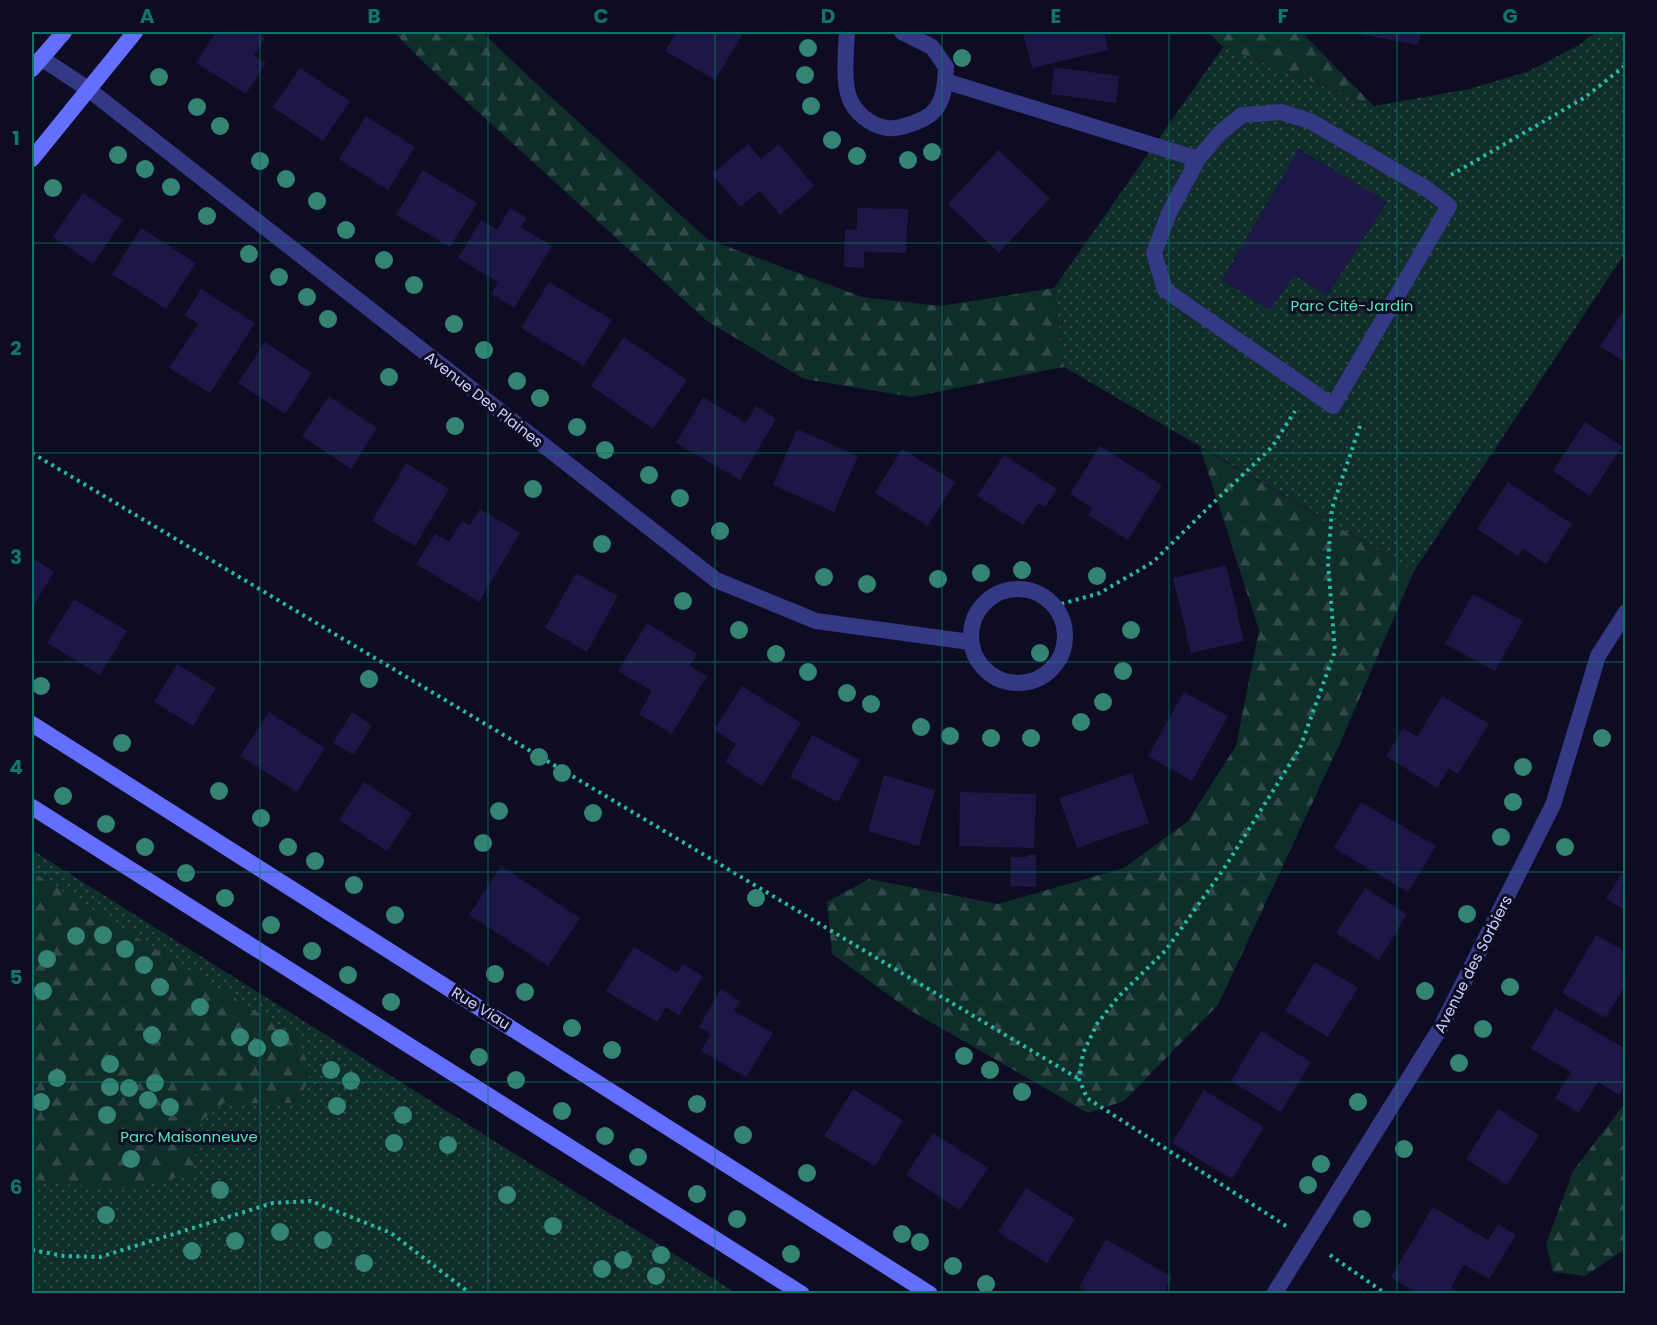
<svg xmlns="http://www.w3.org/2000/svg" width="1657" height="1325" font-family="Poppins,sans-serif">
<defs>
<pattern id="grass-dots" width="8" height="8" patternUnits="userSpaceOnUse" patternTransform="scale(1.5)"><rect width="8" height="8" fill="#0f2d29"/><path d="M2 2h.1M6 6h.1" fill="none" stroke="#314a49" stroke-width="1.8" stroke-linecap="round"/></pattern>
<pattern id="forest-firs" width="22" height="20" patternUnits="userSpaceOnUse" patternTransform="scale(1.5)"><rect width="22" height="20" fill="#0f2d29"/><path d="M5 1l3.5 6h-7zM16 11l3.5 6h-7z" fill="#314a49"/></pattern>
</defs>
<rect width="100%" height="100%" fill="#0e0c23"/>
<path fill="url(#grass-dots)" d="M1597 32H1625V253L1414 571 1064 367 1054 288 1223 47 1374 106 1469 89 1527 72 1579 45Z
M32 850 736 1293H32Z"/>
<path fill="url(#forest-firs)" d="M394 32H482L528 76 707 239 862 297 940 306 1054 288 1064 367 912 397 804 379 707 321 419 58Z
M1208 32H1301L1374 106 1223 47Z
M1200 447 1414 571 1342 739 1218 1005 1124 1101 1088 1113 908 1009 832 954 827 902 869 879 998 904 1124 868 1187 822 1236 746 1259 630Z
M32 872 297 1037 311 1072 298 1103H224L201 1121 192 1173 132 1189 37 1182 32 1179Z
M1625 1103V1249L1585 1276 1553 1272 1546 1244 1573 1171Z"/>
<path fill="#1c1745" d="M216 32H254L265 38 254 56 266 63 246 94 196 63Z
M677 32H744L715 80 665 51Z
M1023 32H1104L1108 50 1032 68Z
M1360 32H1421L1418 45 1360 34Z
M1054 67 1119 76 1116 103 1051 94Z
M300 68 350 101 323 141 273 107Z
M366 116 415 147 388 190 339 159Z
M748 144 761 159 779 144 814 186 780 215 760 191 740 207 712 174Z
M1299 149 1387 202 1327 295 1294 275 1270 310 1222 280Z
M998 150 1050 198 999 253 948 204Z
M423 170 477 203 450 247 396 215Z
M83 193 123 220 93 264 53 237Z
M510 208 527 218 521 227 552 246 514 308 491 294 498 282 458 258 481 220 497 230Z
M857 208 908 209 906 253 864 252V268L844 267 845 229 857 230Z
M141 228 196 263 166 309 112 274Z
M549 282 612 320 584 366 521 328Z
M201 289 255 323 210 393 169 368 198 324 185 315Z
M1626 307V363L1600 346Z
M624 337 687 380 653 429 591 386Z
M265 342 312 373 285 414 238 383Z
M329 396 377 428 351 469 302 436Z
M703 397 746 423 756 406 776 419 740 480 676 443Z
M1585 422 1622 446 1590 496 1553 471Z
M797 429 858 456 834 512 773 485Z
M1100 446 1162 485 1128 540 1088 515 1092 508 1070 494Z
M902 449 955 482 928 526 875 493Z
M1004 455 1057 489 1045 507 1038 503 1023 525 977 496Z
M406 463 449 489 415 546 372 521Z
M1508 482 1572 524 1546 564 1523 549 1518 556 1477 529Z
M480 509 520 533 479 602 416 564 435 534 449 542 462 521 470 525Z
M32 557 54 572 32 608Z
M1226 565 1244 641 1191 653 1173 578Z
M576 573 618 596 587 652 545 628Z
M1473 594 1523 621 1495 671 1445 644Z
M74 599 127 631 100 675 47 643Z
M647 623 697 654 690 666 707 676 672 734 639 714 652 691 618 671Z
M177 664 216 688 193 726 154 702Z
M742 686 801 723 762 786 725 762 736 744 714 730Z
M1184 692 1228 716 1192 781 1148 756Z
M1442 696 1489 724 1458 774 1449 768 1437 788 1386 756 1403 728 1417 737Z
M269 712 325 748 297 792 240 756Z
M352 712 372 725 354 755 333 743Z
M812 735 860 760 838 802 790 777Z
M1132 773 1149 823 1077 848 1059 798Z
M884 775 935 790 919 846 868 831Z
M364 782 412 813 387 851 339 820Z
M960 792 1036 794 1034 848 959 846Z
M1361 802 1436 846 1408 892 1334 848Z
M1027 855H1036V887L1010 886 1011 857H1027Z
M501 866 580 918 548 966 469 915Z
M1626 866V911L1606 899Z
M1365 888 1407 914 1379 960 1336 933Z
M1596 935 1626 952V984L1606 1018 1562 993Z
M634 947 677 973 683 964 703 976 679 1015 666 1007 657 1022 606 991Z
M1315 962 1358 988 1328 1037 1285 1011Z
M721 989 740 1001 734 1011 773 1033 746 1077 701 1051 711 1034 699 1027Z
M1555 1008 1626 1049V1084L1619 1095 1598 1082 1579 1113 1555 1098 1571 1072 1531 1049Z
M1261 1031 1311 1062 1281 1112 1231 1081Z
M853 1089 903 1120 875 1166 824 1136Z
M1204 1090 1264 1127 1232 1179 1172 1143Z
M1498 1109 1539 1135 1507 1185 1466 1159Z
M933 1133 988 1168 960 1210 906 1175Z
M1026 1188 1075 1219 1047 1263 998 1232Z
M1433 1207 1488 1240 1498 1224 1516 1235 1489 1279 1464 1265 1451 1287 1462 1294H1419L1391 1277Z
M1106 1239 1172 1277 1163 1294H1091L1079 1287Z"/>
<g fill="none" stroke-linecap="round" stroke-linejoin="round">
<path stroke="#26bba4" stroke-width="4" stroke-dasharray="3 4.5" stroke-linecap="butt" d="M1451 175 1584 98 1626 65
M32 453 1079 1079
M1054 606 1100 593 1153 562 1211 505 1272 447 1295 411
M1286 1226 1087 1098 1079 1079 1083 1053 1097 1024 1118 997 1166 950 1225 867 1300 748 1335 651 1328 563 1332 508 1361 423
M32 1250 64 1256 100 1257 273 1203 311 1201 391 1233 471 1294
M1330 1255 1386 1294"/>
<path stroke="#343885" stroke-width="16" d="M945 81 1198 159 1169 213 1154 253 1165 290 1333 406 1449 206 1427 189 1310 121 1281 112 1242 115 1220 133 1198 159"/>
<path stroke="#343885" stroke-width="16" d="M847 32C846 50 843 80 849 97 854 112 871 126 887 128 897 130 923 121 931 114 945 102 945 83 946 67L932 47 902 32
M41 58 88 89 716 580 816 621 970 642
M971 636a47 47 0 1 1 94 0a47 47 0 1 1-94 0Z
M1274 1294 1441 1027 1553 805 1598 656 1626 612"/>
<path stroke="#656fff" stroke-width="16" d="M32 69 64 32
M32 159 135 32
M32 724 930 1294
M32 807 802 1294"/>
</g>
<g fill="#338473">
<circle cx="808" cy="48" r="9"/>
<circle cx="962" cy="58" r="9"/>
<circle cx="805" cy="75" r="9"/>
<circle cx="159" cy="77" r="9"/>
<circle cx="811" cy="106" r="9"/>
<circle cx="197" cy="107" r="9"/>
<circle cx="220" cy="126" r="9"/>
<circle cx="832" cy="140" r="9"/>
<circle cx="932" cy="152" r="9"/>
<circle cx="118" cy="155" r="9"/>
<circle cx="857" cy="156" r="9"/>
<circle cx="908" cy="160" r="9"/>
<circle cx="260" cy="161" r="9"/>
<circle cx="145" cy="169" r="9"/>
<circle cx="286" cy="179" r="9"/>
<circle cx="171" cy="187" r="9"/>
<circle cx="53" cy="188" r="9"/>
<circle cx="317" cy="201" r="9"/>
<circle cx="207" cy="216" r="9"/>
<circle cx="346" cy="230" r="9"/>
<circle cx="249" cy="254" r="9"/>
<circle cx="384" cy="260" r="9"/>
<circle cx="279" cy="277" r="9"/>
<circle cx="414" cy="285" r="9"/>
<circle cx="307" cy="297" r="9"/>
<circle cx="328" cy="319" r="9"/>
<circle cx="454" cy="324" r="9"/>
<circle cx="484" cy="350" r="9"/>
<circle cx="389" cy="377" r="9"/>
<circle cx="517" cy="381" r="9"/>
<circle cx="540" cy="398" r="9"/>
<circle cx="455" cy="426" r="9"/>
<circle cx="577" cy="427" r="9"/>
<circle cx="605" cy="450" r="9"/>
<circle cx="649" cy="475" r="9"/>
<circle cx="533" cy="489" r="9"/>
<circle cx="680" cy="498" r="9"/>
<circle cx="720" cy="531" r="9"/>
<circle cx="602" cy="544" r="9"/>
<circle cx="1022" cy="570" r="9"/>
<circle cx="981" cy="573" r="9"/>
<circle cx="1097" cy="576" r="9"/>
<circle cx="824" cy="577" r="9"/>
<circle cx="938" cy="579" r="9"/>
<circle cx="867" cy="584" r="9"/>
<circle cx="683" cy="601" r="9"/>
<circle cx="739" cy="630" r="9"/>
<circle cx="1131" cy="630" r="9"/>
<circle cx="1040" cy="653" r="9"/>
<circle cx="776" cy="654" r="9"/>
<circle cx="1123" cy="671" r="9"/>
<circle cx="808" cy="672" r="9"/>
<circle cx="369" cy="679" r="9"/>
<circle cx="41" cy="686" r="9"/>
<circle cx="847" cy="693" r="9"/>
<circle cx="1103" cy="702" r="9"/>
<circle cx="871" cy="704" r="9"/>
<circle cx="1081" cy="722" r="9"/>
<circle cx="921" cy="727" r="9"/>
<circle cx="950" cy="736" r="9"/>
<circle cx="991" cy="738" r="9"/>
<circle cx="1031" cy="738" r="9"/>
<circle cx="1602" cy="738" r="9"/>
<circle cx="122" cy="743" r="9"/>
<circle cx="539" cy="757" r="9"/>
<circle cx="1523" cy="767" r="9"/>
<circle cx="562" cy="773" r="9"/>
<circle cx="219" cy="791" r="9"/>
<circle cx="63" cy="796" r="9"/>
<circle cx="1513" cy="802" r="9"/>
<circle cx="499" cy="811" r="9"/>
<circle cx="593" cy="813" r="9"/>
<circle cx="261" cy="818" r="9"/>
<circle cx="106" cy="824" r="9"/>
<circle cx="1501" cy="837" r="9"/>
<circle cx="483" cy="843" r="9"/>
<circle cx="145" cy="847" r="9"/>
<circle cx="288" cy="847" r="9"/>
<circle cx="1565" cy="847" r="9"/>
<circle cx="315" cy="861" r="9"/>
<circle cx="186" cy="873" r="9"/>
<circle cx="354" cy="885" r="9"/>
<circle cx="225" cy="898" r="9"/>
<circle cx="756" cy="898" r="9"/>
<circle cx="1467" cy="914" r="9"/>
<circle cx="395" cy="915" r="9"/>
<circle cx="271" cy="925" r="9"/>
<circle cx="103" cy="935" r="9"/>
<circle cx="76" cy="936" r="9"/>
<circle cx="125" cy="949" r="9"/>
<circle cx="312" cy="951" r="9"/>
<circle cx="47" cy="959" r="9"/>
<circle cx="144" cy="965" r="9"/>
<circle cx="495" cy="974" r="9"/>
<circle cx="348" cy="975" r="9"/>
<circle cx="160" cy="987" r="9"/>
<circle cx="1510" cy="987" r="9"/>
<circle cx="43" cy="991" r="9"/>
<circle cx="1425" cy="991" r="9"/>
<circle cx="525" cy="992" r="9"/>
<circle cx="391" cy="1002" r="9"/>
<circle cx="200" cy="1007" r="9"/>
<circle cx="572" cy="1028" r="9"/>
<circle cx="1483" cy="1029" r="9"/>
<circle cx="152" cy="1035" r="9"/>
<circle cx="240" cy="1037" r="9"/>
<circle cx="280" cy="1038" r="9"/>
<circle cx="257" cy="1048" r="9"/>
<circle cx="612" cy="1050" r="9"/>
<circle cx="964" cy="1056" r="9"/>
<circle cx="479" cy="1057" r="9"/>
<circle cx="1459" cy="1063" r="9"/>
<circle cx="110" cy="1064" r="9"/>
<circle cx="331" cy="1070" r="9"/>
<circle cx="990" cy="1070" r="9"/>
<circle cx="57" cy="1078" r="9"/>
<circle cx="516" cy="1080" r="9"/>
<circle cx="351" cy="1081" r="9"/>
<circle cx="155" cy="1083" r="9"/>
<circle cx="110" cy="1087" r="9"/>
<circle cx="129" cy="1088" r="9"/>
<circle cx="1022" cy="1092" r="9"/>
<circle cx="148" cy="1100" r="9"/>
<circle cx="41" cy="1102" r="9"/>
<circle cx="1358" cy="1102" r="9"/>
<circle cx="697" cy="1104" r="9"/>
<circle cx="337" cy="1106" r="9"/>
<circle cx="170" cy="1107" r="9"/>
<circle cx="562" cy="1111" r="9"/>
<circle cx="107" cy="1115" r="9"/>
<circle cx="403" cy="1115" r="9"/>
<circle cx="743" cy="1135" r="9"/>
<circle cx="605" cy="1136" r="9"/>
<circle cx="394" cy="1143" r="9"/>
<circle cx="448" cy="1145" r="9"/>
<circle cx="1404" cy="1149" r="9"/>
<circle cx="638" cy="1157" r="9"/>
<circle cx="131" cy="1159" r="9"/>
<circle cx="1321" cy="1164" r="9"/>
<circle cx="807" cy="1173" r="9"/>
<circle cx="1308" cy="1185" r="9"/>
<circle cx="220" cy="1190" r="9"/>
<circle cx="697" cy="1194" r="9"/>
<circle cx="507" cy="1195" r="9"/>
<circle cx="106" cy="1215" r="9"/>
<circle cx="737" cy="1219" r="9"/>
<circle cx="1362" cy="1219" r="9"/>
<circle cx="553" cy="1226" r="9"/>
<circle cx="280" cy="1232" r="9"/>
<circle cx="902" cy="1234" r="9"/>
<circle cx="323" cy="1240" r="9"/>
<circle cx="235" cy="1241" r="9"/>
<circle cx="920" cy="1242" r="9"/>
<circle cx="192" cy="1251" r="9"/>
<circle cx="791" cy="1254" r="9"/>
<circle cx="661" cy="1255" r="9"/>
<circle cx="623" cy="1260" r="9"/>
<circle cx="364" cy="1263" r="9"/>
<circle cx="953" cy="1266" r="9"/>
<circle cx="602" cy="1269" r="9"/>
<circle cx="656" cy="1276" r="9"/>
<circle cx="986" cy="1284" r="9"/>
</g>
<path fill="none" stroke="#0f766e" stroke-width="1.5" stroke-opacity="0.55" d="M260 32V1294M488 32V1294M715 32V1294M942 32V1294M1169 32V1294M1397 32V1294M32 243H1626M32 453H1626M32 662H1626M32 872H1626M32 1082H1626"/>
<g text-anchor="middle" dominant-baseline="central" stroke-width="6" stroke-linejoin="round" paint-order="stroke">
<g font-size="15" fill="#52e7b4" stroke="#0e0c23">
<text x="1352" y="305">Parc Cité-Jardin</text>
<text x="189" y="1136">Parc Maisonneuve</text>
</g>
<g font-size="15" fill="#cfceff" stroke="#0e0c23">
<text transform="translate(484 399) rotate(38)">Avenue Des Plaines</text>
<text transform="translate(1473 964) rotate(-63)">Avenue des Sorbiers</text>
<text transform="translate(481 1008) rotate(32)">Rue Viau</text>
</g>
</g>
<rect width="1657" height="1325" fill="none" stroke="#0e0c23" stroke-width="66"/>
<rect x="33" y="33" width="1591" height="1259" fill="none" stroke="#0f766e" stroke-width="2"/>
<g font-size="20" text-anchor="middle" font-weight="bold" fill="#0f766e">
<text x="147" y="23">A</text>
<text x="374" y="23">B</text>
<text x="601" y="23">C</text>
<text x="828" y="23">D</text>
<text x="1056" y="23">E</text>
<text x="1283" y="23">F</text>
<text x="1510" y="23">G</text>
<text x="16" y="145">1</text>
<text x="16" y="355">2</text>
<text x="16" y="564">3</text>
<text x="16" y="774">4</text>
<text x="16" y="984">5</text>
<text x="16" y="1194">6</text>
</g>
</svg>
